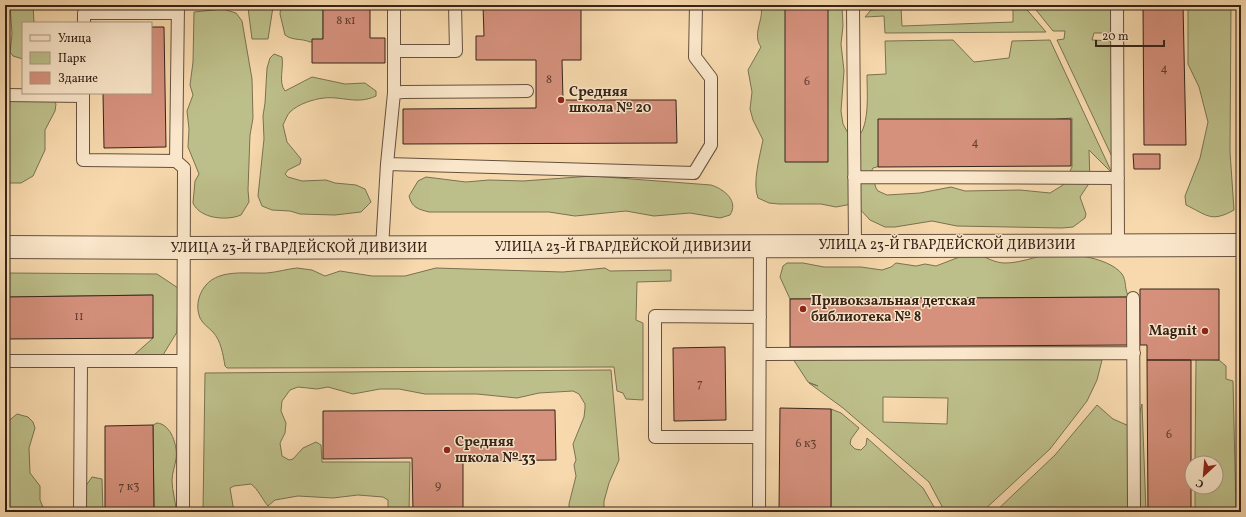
<svg xmlns="http://www.w3.org/2000/svg" width="1246" height="517" font-family="Vollkorn,serif">
<rect width="100%" height="100%" fill="#f7d9ad"/>
<filter id="stains"><feTurbulence type="fractalNoise" baseFrequency=".005" numOctaves="4"/><feColorMatrix values="0 0 0 0 .2 0 0 0 0 .09 0 0 0 0 .02 0 0 0 .5 -.17"/></filter>
<radialGradient id="worn" r=".72"><stop offset=".6" stop-color="#630" stop-opacity="0"/><stop offset="1" stop-color="#630" stop-opacity=".3"/></radialGradient>
<path fill="#bdbf8a" stroke="#7a7252" fill-rule="evenodd" d="M10 5H33L34 23H23V59L13 56 10 52 12 34Z
M281 5H323V39L310 42C301 38 293 41 285 35L280 14Z
M760 5H842L843 26 841 44 844 71 841 111 843 124 849 135 858 137C870 125 867 91 867 75L886 74 885 41 953 40 974 62 1009 58 1012 41 1050 40 1112 173 1089 150 1090 182 1080 197 1086 214 1085 218 1073 227 1062 228 957 226 932 221 895 227H885L870 220 857 206 852 204 836 207 821 204H779L769 203 758 198C752 184 760 155 763 140L753 120 750 109 752 92 748 70 761 47C751 33 766 17 760 5ZM1072 118V167L1063 185 1050 193 1020 190 965 191 951 187 920 193 887 195 878 191 876 188 871 172 873 168 1058 119Z
M1013 5H1023L1046 32 885 33 884 16 865 17 871 10 901 8 902 26 1013 22Z
M1032 5H1114V33H1094L1092 40 1115 41 1114 161 1057 40 1064 39 1065 31H1053Z
M1188 5H1231L1230 152 1234 210C1211 223 1207 215 1186 205L1185 196 1200 158 1208 122 1199 87 1188 64Z
M273 7 268 39H252L248 8Z
M223 9 236 13 242 21 252 79 253 118 250 135 248 190 249 202 241 215C227 221 200 219 193 203L195 181 199 174 188 147 189 129 187 111 193 95 190 85 193 62 194 12Z
M274 54 282 57C284 68 278 82 285 91L312 77 345 84 365 83 376 91V96C357 105 342 96 324 98 314 99 298 104 290 112 287 115 285 121 283 125L287 142 301 159 300 164 288 170 285 174 288 177 302 181 326 180 335 183 356 185 365 189 371 202 361 212 335 215 300 214 290 211 272 210 262 206 258 196 264 139 263 116 265 103 267 68 270 58Z
M5 96 53 99 56 104 55 111 45 130V150L33 176 21 183H5Z
M592 176 711 185C724 189 739 201 730 215L720 218 690 213 654 216 626 211 575 216 549 212H429C418 209 412 208 409 196L418 181 426 177 466 182 489 180 523 181Z
M976 253C985 257 995 263 1005 263 1017 263 1029 259 1041 256 1061 251 1108 256 1122 274 1127 281 1124 290 1129 297L790 299 780 277 783 266 787 263H803L824 267H861L882 270 891 267 896 263 916 266 925 264 936 266 962 256Z
M297 268 312 270 325 276 340 271 372 276H405L436 268 563 272 605 268 610 271 671 270V281L637 282 636 320 643 323V400L626 399 623 393 617 391 614 367 227 368 225 366C223 354 221 341 213 332 208 327 203 324 200 318 197 310 197 303 200 295 211 267 243 274 267 273 278 272 287 269 297 268Z
M5 273 157 274 178 288 177 332 163 355H134L153 338 152 295 5 297Z
M793 359 1102 360 1097 380 1087 401 1050 449 982 512H945L929 482 843 408 809 383 818 386 808 382ZM883 397 948 398 947 424 883 422Z
M1196 359 1219 360 1226 366V379L1233 381 1236 512H1195V487H1216V463H1195Z
M611 370 619 460 609 483 604 501V512H569V504L576 476 574 465 576 460 573 444 584 417 585 408V404L579 394 573 391 539 393 517 398 477 394H425L399 389H380L353 394 328 387 317 389 298 387 290 390 282 401 281 411 286 423 285 433 280 443 282 456 289 460 293 459 303 448 316 442 321 445 322 462H410L409 512H388V500L383 497 358 495 333 498 298 496 275 500 268 506C262 499 258 489 251 484L234 486 230 488 234 512H203L205 373Z
M1142 404 1146 512H995L1055 455 1097 405 1113 419 1129 426 1138 420Z
M831 409 841 413 859 428 851 439 850 444 855 449 861 450 866 445 867 438 923 488 937 512H831Z
M17 414 28 417 33 422 35 428 29 448 30 473 40 486V500L45 512H5V424Z
M157 423C171 424 178 446 176 459 175 466 172 473 172 481 172 491 176 501 176 512H154L153 425Z
M92 477 102 479 103 512H85V487Z"/>
<path fill="#d6917d" stroke="#362419" d="M41 5H60V7L41 6Z
M323 5H370V38H385V63H312V39H323Z
M483 5H581V60H562L563 100H676L677 143 403 144V109L536 108V60H476V36H484Z
M785 5H828V162H785Z
M1143 5H1183L1186 145H1144Z
M151 27H164L166 147 104 148 103 93H151Z
M5 115H8V158H5Z
M878 119H1071V166L878 167Z
M1133 154H1160V169H1134Z
M1140 289H1219V360H1147V345H1140Z
M153 295V338L5 339V297Z
M1129 297V345L790 347V299Z
M725 347 726 420 674 421 673 348Z
M1147 360H1191V512H1148Z
M780 408 831 409V512H779Z
M555 410 556 460 463 461V512H413L412 458 323 459V411Z
M153 425 154 512H105V426Z"/>
<g fill="none" stroke-linecap="round" stroke-linejoin="round">
<g stroke="#66513e" stroke-width="14">
<path id="service" d="M178 5 176 161 184 168 183 512
M853 5 855 246
M1117 5 1118 245
M84 23V13H178
M396 51H456L455 5
M83 93V160L176 161
M394 93 403 92 527 91
M5 95 83 96
M387 164 694 173 711 145V78L695 57 696 5
M854 177 1118 178
M382 248 387 164 394 93V5
M1133 298 1134 512
M760 354 1134 353
M5 361H183
M759 437H655V316L760 317
M80 512 81 361
M759 512 760 246"/>
</g>
<g stroke="#66513e" stroke-width="24">
<path id="tertiary" d="M5 247 183 248 1241 245"/>
</g>
<use href="#service" stroke="#fae6ca" stroke-width="12"/>
<use href="#tertiary" stroke="#fae6ca" stroke-width="22"/>
</g>
<g fill="#8f2418" stroke="#fae6ca" stroke-width="1.5">
<circle cx="561" cy="100" r="4"/>
<circle cx="803" cy="309" r="4"/>
<circle cx="1205" cy="331" r="4"/>
<circle cx="447" cy="450" r="4"/>
</g>
<g text-anchor="middle" dominant-baseline="central" stroke-width="3" stroke-linejoin="round" paint-order="stroke">
<g font-size="12" fill="#5e3f32">
<text x="346" y="21">8 к1</text>
<text x="1164" y="69">4</text>
<text x="549" y="80">8</text>
<text x="807" y="82">6</text>
<text x="975" y="143">4</text>
<text x="79" y="317">11</text>
<text x="700" y="384">7</text>
<text x="1169" y="435">6</text>
<text x="806" y="444">6 к3</text>
<text x="438" y="486">9</text>
<text x="129" y="487">7 к3</text>
</g>
<g font-size="14" font-weight="bold" fill="#362419" stroke="#fae6ca" text-anchor="start">
<text x="569" y="92">Средняя<tspan x="569" dy="16">школа № 20</tspan></text>
<text x="811" y="301">Привокзальная детская<tspan x="811" dy="16">библиотека № 8</tspan></text>
<text x="1197" y="331" text-anchor="end">Magnit</text>
<text x="455" y="442">Средняя<tspan x="455" dy="16">школа № 33</tspan></text>
</g>
<g font-size="14" fill="#362419" stroke="#fae6ca">
<text x="947" y="245">УЛИЦА 23-Й ГВАРДЕЙСКОЙ ДИВИЗИИ</text>
<text x="623" y="247">УЛИЦА 23-Й ГВАРДЕЙСКОЙ ДИВИЗИИ</text>
<text x="299" y="248">УЛИЦА 23-Й ГВАРДЕЙСКОЙ ДИВИЗИИ</text>
</g>
</g>
<rect width="1246" height="517" fill="none" stroke="#f7d9ad" stroke-width="20"/>
<rect x="6" y="6" width="1234" height="505" fill="none" stroke="#362419" stroke-width="2"/>
<rect x="10" y="10" width="1226" height="497" fill="none" stroke="#362419"/>
<rect x="22" y="22" width="130" height="72" fill="#fae6ca" stroke="#ac9883"/>
<rect x="30" y="35" width="20" height="6" fill="#fae6ca" stroke="#ac9883"/>
<text x="58" y="42" font-size="12" fill="#362419">Улица</text>
<rect x="30" y="52" width="20" height="12" fill="#bdbf8a" stroke="#ac9883"/>
<text x="58" y="62" font-size="12" fill="#362419">Парк</text>
<rect x="30" y="72" width="20" height="12" fill="#d6917d" stroke="#ac9883"/>
<text x="58" y="82" font-size="12" fill="#362419">Здание</text>
<g transform="translate(1204 475) rotate(206)"><circle r="19" fill="#fae6ca" stroke="#ac9883"/>
<path d="M0-3L7 15L0 10L-7 15Z" fill="#8f2418"/>
<text y="-6" font-size="11" font-weight="bold" text-anchor="middle" fill="#362419">С</text>
</g>
<path d="M1096 40v6h68v-6" fill="none" stroke="#362419" stroke-width="2"/>
<text x="1102" y="40" font-size="12" fill="#362419" stroke="#fae6ca" stroke-width="3" paint-order="stroke">20 m</text>
<rect width="100%" height="100%" filter="url(#stains)"/>
<rect width="100%" height="100%" fill="url(#worn)"/>
</svg>
